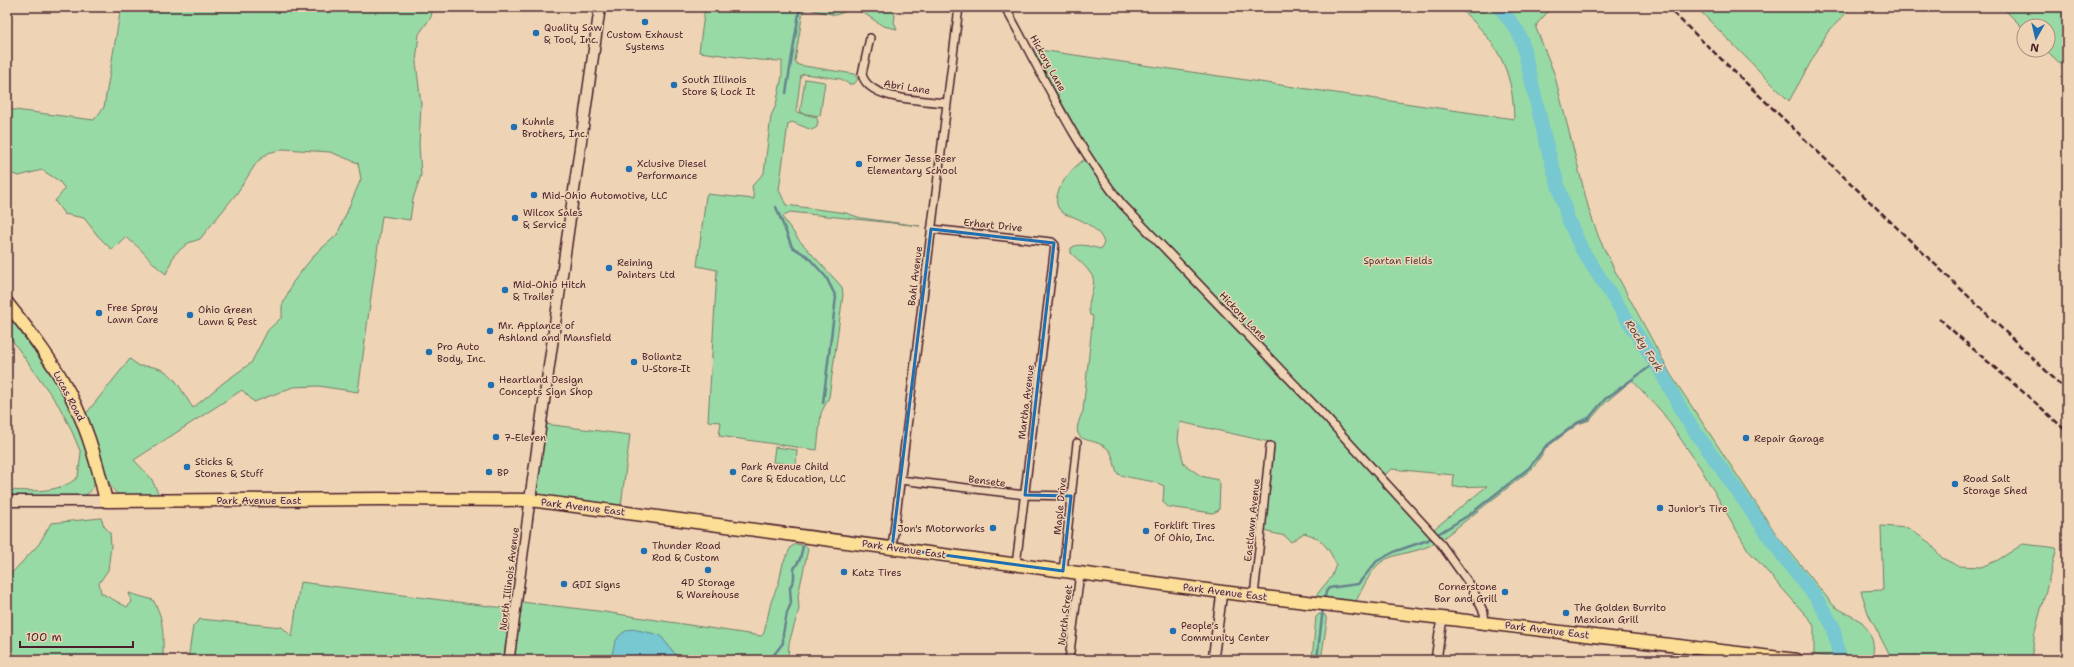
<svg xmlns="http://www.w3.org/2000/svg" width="2074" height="667" font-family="'Shantell Sans',sans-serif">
<rect width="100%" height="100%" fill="#eed4b5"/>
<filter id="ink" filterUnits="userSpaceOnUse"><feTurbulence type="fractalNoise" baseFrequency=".025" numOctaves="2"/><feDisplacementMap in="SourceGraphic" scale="8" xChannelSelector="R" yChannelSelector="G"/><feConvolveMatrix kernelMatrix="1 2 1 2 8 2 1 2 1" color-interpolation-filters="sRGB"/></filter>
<g filter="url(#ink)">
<path fill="#98daa5" stroke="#717c68" d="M121 7H433L431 17 419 34 416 62 421 104 419 145 421 175 413 199 410 220 382 216 358 392 318 386 293 387 254 402 242 390 134 460 151 478 160 497C148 497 133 500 123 497 104 492 91 432 85 415L130 359 139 366C173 365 176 383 193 408L223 383 251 363 268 330 282 317V306L293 282 315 254 337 235 361 179 358 163 330 152 283 149 268 153 257 162 237 193 200 239 188 243 174 255 166 274C149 262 143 248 125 237L112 250 98 236 84 218 64 214 55 201 65 189 59 181 42 170 19 176 7 172V109L94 120 104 107Z
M705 7H893L895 17 894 22 897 29 883 26 862 12 855 10H849L836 15 808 9 803 11 795 61 798 65 854 74 858 79 854 84H849L841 79 804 74 801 75 796 112 816 117 818 121 817 127 812 130 792 122 788 124 779 190 786 205 846 213 861 218 920 226 790 212 784 215 783 218 799 240 842 287 843 295 829 397 821 413 817 450 719 436 721 422 708 421 717 270 697 266 706 196 707 194 754 199 752 186 764 173 771 116 776 105 782 76V61L759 60 699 52Z
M1458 7H1552L1537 24 1536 28 1554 73 1589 210 1599 238 1618 277 1671 375 1778 537 1834 606 1862 622C1871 633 1878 648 1870 660H1851L1814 655V627L1812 622 1748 550 1700 467 1662 412 1632 380 1606 402 1590 420 1578 424 1547 447 1533 468 1442 539 1434 529 1487 486 1453 487 1454 475 1391 469 1385 475 1124 201C1087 155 1061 101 1033 49L1514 119C1513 68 1496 40 1458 7Z
M1696 7H1852L1827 33 1789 101Z
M2002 7H2067V70L2046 50H2048V26H2024V29Z
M805 79 825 82 820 116 800 113Z
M1085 159 1118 206 1379 479 1436 542C1419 554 1396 551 1380 563 1371 569 1361 592 1355 603L1314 598 1332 576 1336 564C1329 548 1321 537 1304 533L1291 542 1285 536 1264 531 1274 443 1180 422 1178 440 1184 464 1201 476 1218 480 1220 484 1219 510 1213 513 1168 507 1163 502 1164 486C1151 479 1133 480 1118 474 1114 467 1114 456 1109 450 1094 434 1065 449 1083 411L1093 316 1090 315C1085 300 1099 285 1091 274 1086 266 1078 260 1071 253V248C1079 242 1092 247 1101 249L1104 243C1101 231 1086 222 1074 217 1071 216 1066 215 1063 213 1044 199 1072 167 1085 159Z
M7 310 41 355 75 414 95 479C94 489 91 493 81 497H7V490C30 491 59 494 78 477L81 453 70 427 59 406 7 333Z
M545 424 630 435 621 506 535 495Z
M775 447 797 450 796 465 773 462Z
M101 518 104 526 110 533 111 546 108 570 99 583 101 593 127 607 132 602 129 593 153 600C165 619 163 638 163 660H7V578L39 544 51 523Z
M1881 526 1908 528 1930 543 1942 558 1958 566 1981 567 1998 560 2023 544 2057 548 2035 632 2031 660H1892L1868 613 1861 591 1883 590Z
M796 544 806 546 808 549 798 596 799 609 789 643 788 660H513L521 602 598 611 761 636 764 633 771 602 779 582 783 563 791 547Z
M300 582 512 609 505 660H188L193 626 200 619 282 627 292 637Z
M1319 614 1325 615 1327 621 1321 660H1312L1316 617Z"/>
<path fill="#77c8d0" stroke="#65848e" d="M633 629 660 635 680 660H612C612 646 617 631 633 629Z"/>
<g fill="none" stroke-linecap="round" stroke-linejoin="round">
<path stroke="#65848e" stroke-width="2.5" d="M786 93 800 7
M776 207 792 247 807 256 826 277 836 297 823 403
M1324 601 1326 592 1329 588 1358 584 1377 561 1396 551 1428 540 1469 515 1529 468 1545 447 1577 423 1589 418 1605 399 1655 363
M774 660 773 656 783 643V634L787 613 791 603 790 588 794 579V569L800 559 803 546
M1317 660 1323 608"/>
<path stroke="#77c8d0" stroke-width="14" d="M1499 7 1517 30 1522 41 1547 147 1568 219 1582 250 1660 370 1687 420 1788 563 1815 596 1833 626 1840 660"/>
<g stroke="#4a1f2b" stroke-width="10">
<path id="minor" d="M1005 7C1042 73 1074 145 1122 204L1322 413 1438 540 1471 586 1484 613 1485 623
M870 38 862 74C868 101 924 100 947 103
M931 229 1052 242 1055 245 1016 565
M900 480 1025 495 1071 496
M892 548 959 7
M1063 571 1077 443
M1254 596 1270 446
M1069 660 1080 573"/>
</g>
<g stroke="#4a1f2b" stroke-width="12">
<path id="tertiary" d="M509 660 530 500
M1213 660 1222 592
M1436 660 1442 618"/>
</g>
<g stroke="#4a1f2b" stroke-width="13">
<path id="secondary" d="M530 500 600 7
M7 501H106"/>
</g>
<g stroke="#4a1f2b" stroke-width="15">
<path id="primary" d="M7 303C26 327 45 351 61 378 84 416 96 458 106 501L381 499 530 500 1222 592 1797 660"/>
</g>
<use href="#minor" stroke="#eed4b5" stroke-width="7"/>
<use href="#tertiary" stroke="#eed4b5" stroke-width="9"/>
<use href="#secondary" stroke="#eed4b5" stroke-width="10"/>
<use href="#primary" stroke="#fcde96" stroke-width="12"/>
<path stroke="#4a1f2b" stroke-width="2.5" stroke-dasharray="6 3" stroke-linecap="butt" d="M1667 7 2067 391
M1939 318C1980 357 2026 392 2067 432"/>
</g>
</g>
<path fill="none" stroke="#1f6fb2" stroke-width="3" stroke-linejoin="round" d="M931 229 1054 243 1025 495 1071 496 1063 571 892 548Z"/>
<g fill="#1f6fb2" stroke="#eed4b5" stroke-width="1.5">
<circle cx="645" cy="22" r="4"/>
<circle cx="536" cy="33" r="4"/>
<circle cx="674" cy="85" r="4"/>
<circle cx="514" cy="127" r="4"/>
<circle cx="859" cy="164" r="4"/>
<circle cx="629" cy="169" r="4"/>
<circle cx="534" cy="195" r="4"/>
<circle cx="515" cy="218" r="4"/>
<circle cx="609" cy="268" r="4"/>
<circle cx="505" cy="290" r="4"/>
<circle cx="99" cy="313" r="4"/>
<circle cx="190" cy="315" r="4"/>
<circle cx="490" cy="331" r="4"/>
<circle cx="429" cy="352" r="4"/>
<circle cx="634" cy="362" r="4"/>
<circle cx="491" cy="385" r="4"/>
<circle cx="496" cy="437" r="4"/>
<circle cx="1746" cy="438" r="4"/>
<circle cx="187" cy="467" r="4"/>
<circle cx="489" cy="472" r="4"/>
<circle cx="733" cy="472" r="4"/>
<circle cx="1955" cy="484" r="4"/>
<circle cx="1660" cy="508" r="4"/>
<circle cx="993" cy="528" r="4"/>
<circle cx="1146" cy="531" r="4"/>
<circle cx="644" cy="551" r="4"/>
<circle cx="708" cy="570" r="4"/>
<circle cx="844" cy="572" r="4"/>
<circle cx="564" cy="584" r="4"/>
<circle cx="1505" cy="592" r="4"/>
<circle cx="1566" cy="613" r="4"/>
<circle cx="1173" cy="631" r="4"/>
</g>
<g text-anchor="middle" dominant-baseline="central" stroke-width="3" stroke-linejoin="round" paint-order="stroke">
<g font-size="10" fill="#4a1f2b" stroke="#eed4b5" text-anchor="start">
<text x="544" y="27">Quality Saw<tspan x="544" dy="12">&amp; Tool, Inc.</tspan></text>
<text x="645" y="34" text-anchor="middle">Custom Exhaust<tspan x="645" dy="12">Systems</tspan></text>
<text x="682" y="79">South Illinois<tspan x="682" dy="12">Store &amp; Lock It</tspan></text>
<text x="522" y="121">Kuhnle<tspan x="522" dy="12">Brothers, Inc.</tspan></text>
<text x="867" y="158">Former Jesse Beer<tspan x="867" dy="12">Elementary School</tspan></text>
<text x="637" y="163">Xclusive Diesel<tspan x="637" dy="12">Performance</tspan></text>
<text x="542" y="195">Mid-Ohio Automotive, LLC</text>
<text x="523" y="212">Wilcox Sales<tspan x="523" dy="12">&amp; Service</tspan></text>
<text x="617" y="262">Reining<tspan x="617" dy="12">Painters Ltd</tspan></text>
<text x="513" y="284">Mid-Ohio Hitch<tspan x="513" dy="12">&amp; Trailer</tspan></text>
<text x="107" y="307">Free Spray<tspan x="107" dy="12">Lawn Care</tspan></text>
<text x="198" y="309">Ohio Green<tspan x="198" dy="12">Lawn &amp; Pest</tspan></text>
<text x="498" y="325">Mr. Applance of<tspan x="498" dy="12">Ashland and Mansfield</tspan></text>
<text x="437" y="346">Pro Auto<tspan x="437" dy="12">Body, Inc.</tspan></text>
<text x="642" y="356">Boliantz<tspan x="642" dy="12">U-Store-It</tspan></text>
<text x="499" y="379">Heartland Design<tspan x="499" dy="12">Concepts Sign Shop</tspan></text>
<text x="504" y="437">7-Eleven</text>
<text x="1754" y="438">Repair Garage</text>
<text x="195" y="461">Sticks &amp;<tspan x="195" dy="12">Stones &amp; Stuff</tspan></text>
<text x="741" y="466">Park Avenue Child<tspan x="741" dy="12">Care &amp; Education, LLC</tspan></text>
<text x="497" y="472">BP</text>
<text x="1963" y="478">Road Salt<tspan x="1963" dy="12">Storage Shed</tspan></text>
<text x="1668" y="508">Junior's Tire</text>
<text x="1154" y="525">Forklift Tires<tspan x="1154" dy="12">Of Ohio, Inc.</tspan></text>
<text x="985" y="528" text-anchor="end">Jon's Motorworks</text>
<text x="652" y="545">Thunder Road<tspan x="652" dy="12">Rod &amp; Custom</tspan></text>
<text x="852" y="572">Katz Tires</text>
<text x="708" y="582" text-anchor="middle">4D Storage<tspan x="708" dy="12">&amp; Warehouse</tspan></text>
<text x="572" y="584">GDI Signs</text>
<text x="1497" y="586" text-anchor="end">Cornerstone<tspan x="1497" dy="12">Bar and Grill</tspan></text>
<text x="1574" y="607">The Golden Burrito<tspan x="1574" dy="12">Mexican Grill</tspan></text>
<text x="1181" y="625">People's<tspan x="1181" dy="12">Community Center</tspan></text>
</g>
<g font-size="10" fill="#4a1f2b" stroke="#eed4b5">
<text transform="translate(1048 63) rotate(61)">Hickory Lane</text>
<text transform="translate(907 87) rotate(9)">Abri Lane</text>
<text transform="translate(993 225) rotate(6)">Erhart Drive</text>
<text transform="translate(915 276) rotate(-83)">Bahl Avenue</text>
<text transform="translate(1243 316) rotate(46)">Hickory Lane</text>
<text transform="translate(69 396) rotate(62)">Lucas Road</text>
<text transform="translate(1026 402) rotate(-83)">Martha Avenue</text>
<text transform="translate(987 481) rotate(7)">Bensete</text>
<text x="259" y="500">Park Avenue East</text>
<text transform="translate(1060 506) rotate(-84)">Maple Drive</text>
<text transform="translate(583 507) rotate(7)">Park Avenue East</text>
<text transform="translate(1252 520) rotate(-84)">Eastlawn Avenue</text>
<text transform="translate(904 549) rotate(8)">Park Avenue East</text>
<text transform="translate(509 579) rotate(-83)">North Illinois Avenue</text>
<text transform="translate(1225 592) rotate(7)">Park Avenue East</text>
<text transform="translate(1065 615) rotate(-83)">North Street</text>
<text transform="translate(1547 630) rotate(7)">Park Avenue East</text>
</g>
<g font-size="10" fill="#563b3d" stroke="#eed4b5">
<text x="1398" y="260">Spartan Fields</text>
</g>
<g font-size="11" font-style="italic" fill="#53414c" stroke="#eed4b5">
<text transform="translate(1644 346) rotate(57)">Rocky Fork</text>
</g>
</g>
<rect width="2074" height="667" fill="none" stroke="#eed4b5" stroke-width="24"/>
<rect x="12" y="12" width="2050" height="643" fill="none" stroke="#4a1f2b" stroke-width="1.5" filter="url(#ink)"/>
<g transform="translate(2036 38) rotate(188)"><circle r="19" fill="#eed4b5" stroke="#ac8c7e"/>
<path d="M0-3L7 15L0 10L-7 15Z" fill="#1f6fb2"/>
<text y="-6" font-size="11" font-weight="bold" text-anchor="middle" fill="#4a1f2b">N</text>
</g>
<path d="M20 641v6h113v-6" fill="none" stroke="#4a1f2b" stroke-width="2"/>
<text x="26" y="641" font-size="12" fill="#4a1f2b" stroke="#eed4b5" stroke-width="3" paint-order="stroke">100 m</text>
</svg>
